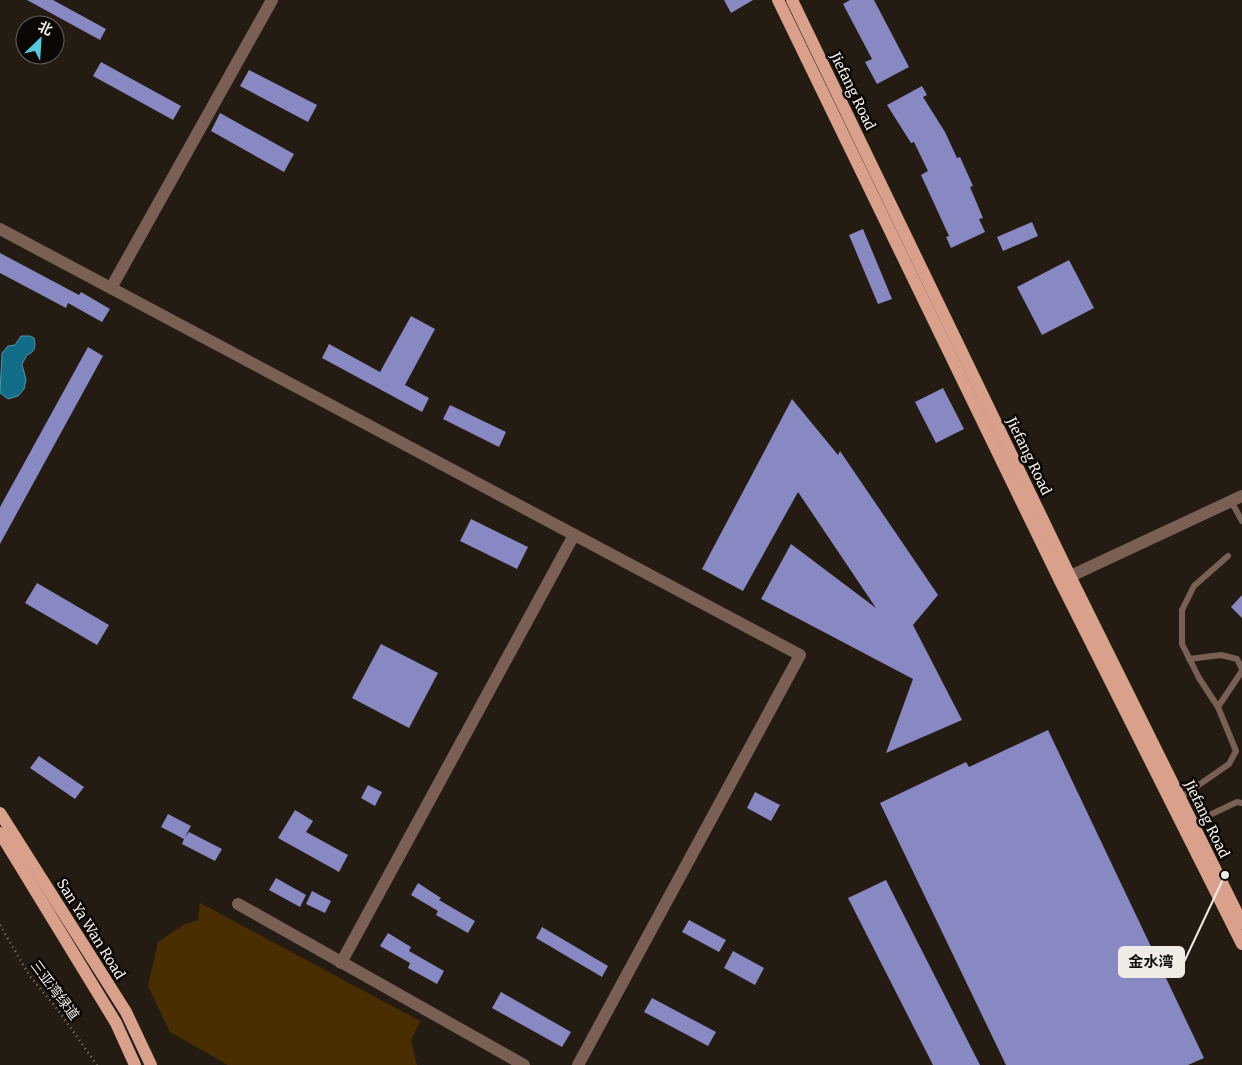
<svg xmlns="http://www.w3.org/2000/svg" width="1242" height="1065" font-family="Merriweather,'Noto Sans SC',serif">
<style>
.green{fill:#492e02}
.water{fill:#126e88;stroke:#5594a4}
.building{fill:#8888c3}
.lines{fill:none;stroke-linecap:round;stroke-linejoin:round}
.path{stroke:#847e76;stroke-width:2.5;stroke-dasharray:1 4;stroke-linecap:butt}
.service{stroke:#7a5f55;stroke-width:6}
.minor{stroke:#7a5f55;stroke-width:12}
.tertiary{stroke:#7a5f55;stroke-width:12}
.primary{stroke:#d9a08b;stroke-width:12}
.labels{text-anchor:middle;stroke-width:5;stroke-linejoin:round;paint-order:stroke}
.street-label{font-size:14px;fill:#f0ebe5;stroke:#0a0705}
.leader{fill:none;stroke:#f0ebe5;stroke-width:2}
.callout-dot{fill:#f0ebe5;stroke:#0a0705;stroke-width:2}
.callout{fill:#f0ebe5;stroke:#f0ebe5;stroke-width:2}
.callout-label{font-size:15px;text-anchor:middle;font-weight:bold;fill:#111}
</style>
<rect width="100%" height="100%" fill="#241c13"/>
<path class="green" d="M200,903L420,1021L411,1040L417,1065H228L170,1032L148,986L158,942L183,925L198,920Z"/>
<path class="water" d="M21,336H30L34,338C36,347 35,352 27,355L22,364L26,380L24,389L18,396L8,399L0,393L2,353L8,346L15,345Z"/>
<g class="building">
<path d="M27,0H53L106,29L100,40Z"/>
<path d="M724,0H753L731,13Z"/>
<path d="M850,0H874L909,67L877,84L865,62L872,59L843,4Z"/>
<path d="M101,62L181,106L173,120L93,76Z"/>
<path d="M249,70L317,105L308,122L240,86Z"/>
<path d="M922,86L927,95L923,97L945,132L957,158L960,157L973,186L970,187L983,218L979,219L985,232L951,248L946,237L949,236L921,175L928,171L914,142L911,143L887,105Z"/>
<path d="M220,113L294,154L284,172L211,131Z"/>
<path d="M1032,222L1038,236L1003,251L997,237Z"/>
<path d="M863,229L892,299L878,304L849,235Z"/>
<path d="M0,253L79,295L81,292L110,309L102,322L68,303L66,308L0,273Z"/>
<path d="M1069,260L1094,308L1042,335L1017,287Z"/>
<path d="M411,316L435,329L405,385L429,398L422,412L322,358L329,344L380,372Z"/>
<path d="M88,347L103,356L0,544V507Z"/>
<path d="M943,388L964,429L936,443L915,402Z"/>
<path d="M792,399L838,455L840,451L938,595L913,625L962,720L886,753L913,679L761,599L791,544L876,608L798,492L743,591L702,569Z"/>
<path d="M450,405L506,432L499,447L443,419Z"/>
<path d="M471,519L528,547L517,569L460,541Z"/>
<path d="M37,583L109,625L97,645L25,603Z"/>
<path d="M1242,595V618L1231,607Z"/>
<path d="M381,644L438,673L409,728L352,698Z"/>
<path d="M1048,730L1204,1058L1188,1065H1006L880,803L966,762L969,767Z"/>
<path d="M39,756L84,787L75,799L30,768Z"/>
<path d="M368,785L382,792L375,806L361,798Z"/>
<path d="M755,792L780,805L771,821L747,808Z"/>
<path d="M295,810L313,821L306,832L348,855L339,872L278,838Z"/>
<path d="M168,814L191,826L185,837L189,832L222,849L215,861L182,844L184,839L161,827Z"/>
<path d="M276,878L306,895L300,907L269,890Z"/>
<path d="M886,880L980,1065H933L848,898Z"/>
<path d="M418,883L441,898L439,900L475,921L468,933L436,915L438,911L411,895Z"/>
<path d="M312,891L331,901L325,913L306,904Z"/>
<path d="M689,920L726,940L719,952L682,932Z"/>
<path d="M542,927L608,966L602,977L536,938Z"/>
<path d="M388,933L411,947L409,951L444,971L437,984L408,968L410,963L380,946Z"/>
<path d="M733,951L764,968L755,985L724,968Z"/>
<path d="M501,992L571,1032L562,1047L492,1008Z"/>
<path d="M652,998L716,1032L708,1046L644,1012Z"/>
</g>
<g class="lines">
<path class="path" d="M0,925L29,975L58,1010L97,1065"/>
<g class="service">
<path d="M1231,501L1242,521"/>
<path d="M1189,659L1221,655L1237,659L1242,669"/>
<path d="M1218,707L1242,671"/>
<path d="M1180,798L1229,764L1236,751L1218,707L1199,678L1182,644V610L1194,586L1228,556"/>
<path d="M1193,823L1237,802L1242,803"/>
</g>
<g class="minor">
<path d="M0,229L800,655L578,1065"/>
<path d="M111,288L272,0"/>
<path d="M238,904L524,1065"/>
<path d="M341,963L574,535"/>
</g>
<path class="tertiary" d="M1060,581L1242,496"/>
<g class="primary">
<path d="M778,0L1060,581L1242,944"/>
<path d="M792,0L1070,576L1242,923"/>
<path d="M0,813L126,1012L151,1065"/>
<path d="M0,833L116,1023L135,1065"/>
</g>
</g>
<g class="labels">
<g class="street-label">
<text transform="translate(853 91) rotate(64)" y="5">Jiefang Road</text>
<text transform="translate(1029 456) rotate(64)" y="5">Jiefang Road</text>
<text transform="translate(1207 819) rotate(64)" y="5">Jiefang Road</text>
<text transform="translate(91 929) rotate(58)" y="5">San Ya Wan Road</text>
<text transform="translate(55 990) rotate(53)" y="5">三亚湾绿道</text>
</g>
</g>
<path class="leader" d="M1225 875L1184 962"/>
<circle class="callout-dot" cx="1225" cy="875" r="5"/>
<rect class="callout" x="1119" y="947" width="65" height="30" rx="5"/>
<g class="callout-label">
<text x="1151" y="967">金水湾</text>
</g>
<g transform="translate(40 40) rotate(25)"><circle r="24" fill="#0a0705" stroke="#66625f"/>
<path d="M0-4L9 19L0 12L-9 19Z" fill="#54cade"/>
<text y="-8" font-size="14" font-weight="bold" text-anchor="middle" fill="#f0ebe5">北</text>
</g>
</svg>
